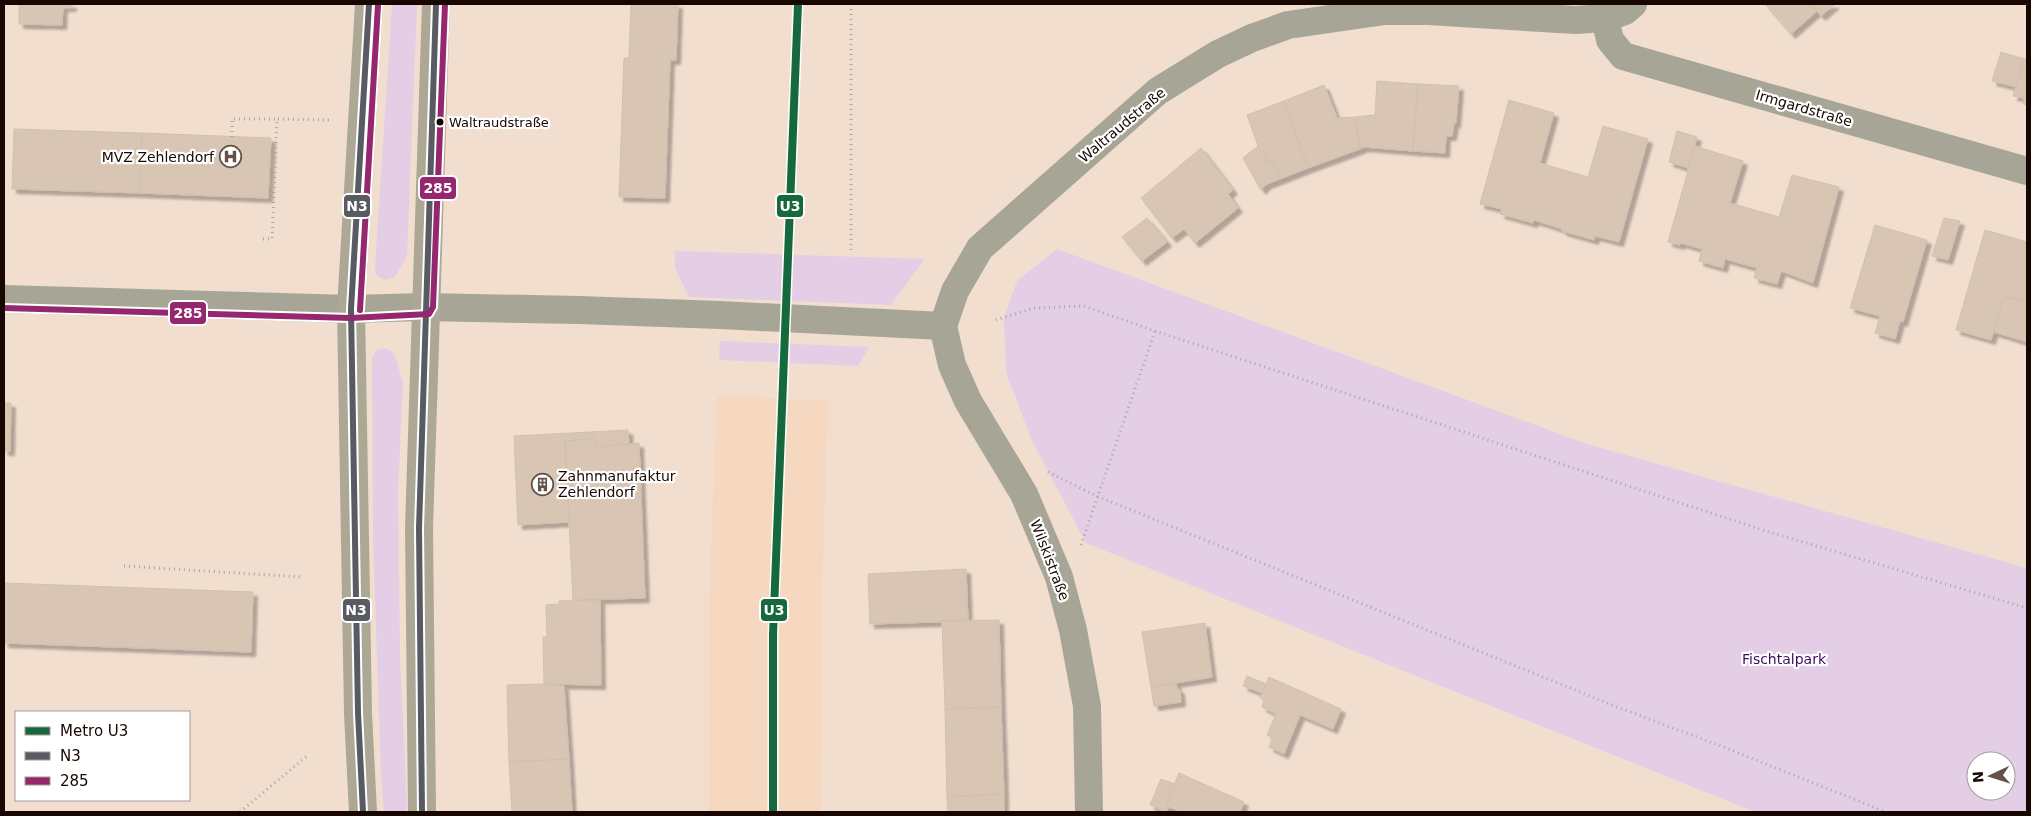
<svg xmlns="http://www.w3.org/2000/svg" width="2031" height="816" font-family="'DejaVu Sans',sans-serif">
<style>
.built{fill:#f5d8bf}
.green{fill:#e3cee6;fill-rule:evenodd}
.building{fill:#d8c5b4;stroke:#d2bfae;filter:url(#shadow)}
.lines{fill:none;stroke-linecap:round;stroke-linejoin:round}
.path{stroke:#aca798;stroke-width:3;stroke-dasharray:1 4;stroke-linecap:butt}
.minor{stroke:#a7a696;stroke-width:28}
.major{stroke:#ada795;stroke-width:28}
.bus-1-casing{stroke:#fff;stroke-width:10}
.bus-2-casing{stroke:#fff;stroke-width:10}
.bus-1{stroke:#595b62;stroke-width:6}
.bus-2{stroke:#95276e;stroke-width:6}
.metro-1-casing{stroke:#fff;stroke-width:11}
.metro-1{stroke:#16683d;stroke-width:8}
.bus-dot{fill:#180600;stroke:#fff;stroke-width:2}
.labels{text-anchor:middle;stroke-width:4.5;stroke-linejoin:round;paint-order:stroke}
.bus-label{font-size:13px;fill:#180600;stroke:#fff;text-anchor:start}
.street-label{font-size:14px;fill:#180600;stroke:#fff}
.poi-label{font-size:14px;fill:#180600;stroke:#fff;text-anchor:end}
.park-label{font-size:14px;fill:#3b0c63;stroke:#fff}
.line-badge{stroke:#fff;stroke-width:2}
.badge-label{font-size:14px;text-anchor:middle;font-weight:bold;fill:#fff}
</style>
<defs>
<filter id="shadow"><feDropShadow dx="4.5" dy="4.5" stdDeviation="1" flood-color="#0004"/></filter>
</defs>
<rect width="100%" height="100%" fill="#f1dece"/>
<path class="built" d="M717,395L828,401L822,589L821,812H709V602Z"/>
<g class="green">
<path d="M392,4H417L407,256L394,278L384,280L375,274V267Z"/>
<path d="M1057,249L1587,444L2027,568V812H1755L1086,543L1032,441L1006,372L1004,318L1017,281ZM1976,761H2006V791H1976Z"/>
<path d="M675,251L925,259L891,305L689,297L675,268Z"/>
<path d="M720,341L869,347L858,366L719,360Z"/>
<path d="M385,348L394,353L403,383L398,491L400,656L407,812H384L381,774L373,539L372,357L377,350Z"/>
</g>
<g class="building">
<path d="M19,4H72V7H63L62,25L19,24Z"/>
<path d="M631,4H678L676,60H670L665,198L619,197L624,58H629Z"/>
<path d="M1765,4H1810L1817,11L1791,34Z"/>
<path d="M1810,4H1835L1821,16Z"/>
<path d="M2001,52L2024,59L2016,87L1992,81Z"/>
<path d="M2024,59L2027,60V105L2023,104L2024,98L2013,96Z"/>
<path d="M1377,81L1418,84L1413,151L1364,147L1360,149L1355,117L1375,115Z"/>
<path d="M1418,84L1459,86L1456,123H1454L1452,136H1446L1445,153L1413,151Z"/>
<path d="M1324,85L1337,118L1355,117L1360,149L1308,168L1284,101Z"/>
<path d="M1509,100L1554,113L1540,163L1588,177L1603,126L1648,139L1619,242L1595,236L1594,240L1562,231V229L1534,220L1533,223L1500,214L1502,209L1480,204Z"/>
<path d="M1284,101L1308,168L1280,179L1273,161L1268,163L1263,150L1260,151L1247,115Z"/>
<path d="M14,129L142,133L140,193L12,189Z"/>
<path d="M1677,131L1697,137L1688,168L1669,162Z"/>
<path d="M142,133L271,138L268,198L140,193Z"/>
<path d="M1258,146L1260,151L1263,150L1268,163L1273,161L1280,179L1267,184L1261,190L1243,158Z"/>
<path d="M1695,146L1743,161L1730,203L1779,217L1792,175L1839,187L1813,283L1781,271L1777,284L1754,278L1757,268L1725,259L1723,268L1699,261L1702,249L1681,243L1680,245L1668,242Z"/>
<path d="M1201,148L1233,190L1228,194L1238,208L1195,243L1184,229L1172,238L1141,198Z"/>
<path d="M1147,218L1167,242L1142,261L1122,237Z"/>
<path d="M1944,218L1960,221L1948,260L1932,256Z"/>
<path d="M1875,225L1927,240L1903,322L1900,321L1895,339L1875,333L1880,316L1850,308Z"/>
<path d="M1985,230L2027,242V303L2004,296L1991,340L1956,330Z"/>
<path d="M2004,296L2027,303V342L1994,332Z"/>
<path d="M4,403H11L10,451H4Z"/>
<path d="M628,430L629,445L595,447V439L565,441L569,522L518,525L514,436Z"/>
<path d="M595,439V447L639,443L645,598L573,600L565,441Z"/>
<path d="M966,569L968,621L870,624L868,574Z"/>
<path d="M4,583L253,592L251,652L4,643Z"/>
<path d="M600,600L601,685L544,684L543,637H547L546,605L559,604V601Z"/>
<path d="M999,620L1001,707L945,709L942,621Z"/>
<path d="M1205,623L1212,677L1151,687L1142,632Z"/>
<path d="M1247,676L1266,684L1262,693L1243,686Z"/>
<path d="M1269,677L1341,709L1333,729L1300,715L1284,754L1269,747L1273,738L1267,735L1276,714L1262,707L1264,700L1260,698Z"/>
<path d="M1176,683L1177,688L1180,690L1181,702L1154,706L1151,687Z"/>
<path d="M544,684L564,686L569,759L509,762L507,685Z"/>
<path d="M1001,707L1004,794L947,797L945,709Z"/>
<path d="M569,759L572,812H512L509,762Z"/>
<path d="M1179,773L1244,802L1240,812H1182L1166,806Z"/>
<path d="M1161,779L1175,784L1166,806L1169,807L1166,812L1150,805Z"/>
<path d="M1004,794V812H948L947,797Z"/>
</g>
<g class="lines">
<g class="path">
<path d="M851,4V253"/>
<path d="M232,137V119H277"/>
<path d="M263,239H272L277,119L329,120"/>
<path d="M996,320L1034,308L1084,306L1155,331L1769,532L2027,608"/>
<path d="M1048,472L1099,497L1617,707L1721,746L1886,812"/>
<path d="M1081,545L1155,331"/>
<path d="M124,566L302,577"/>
<path d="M240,812L307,756"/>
</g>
<g class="minor">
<path d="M1605,18L1610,40L1623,56L2027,171"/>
<path d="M4,299L351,309L424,307L579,310L720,315L943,326"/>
<path d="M943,326L955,291L980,248L1158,91L1218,54L1252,38L1288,25L1385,11H1428L1575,20L1605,18L1625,11L1633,4"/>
<path d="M943,326L952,365L968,401L1024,494L1059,577L1073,630L1087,706L1089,812"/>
</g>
<g class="major">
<path d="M363,812L358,713L351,309L369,4"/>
<path d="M422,812L419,528L436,4"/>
</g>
<defs>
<g id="bus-1">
<path d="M363,812L358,713L351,309L369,4"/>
<path d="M422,812L419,528L436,4"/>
</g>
<g id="bus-2">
<path d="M4,308L351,318L429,314L433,307L445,4"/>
<path d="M360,310L378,5"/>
</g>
</defs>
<use href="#bus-1" class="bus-1-casing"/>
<use href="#bus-2" class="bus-2-casing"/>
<use href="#bus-1" class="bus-1"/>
<use href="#bus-2" class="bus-2"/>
<defs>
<path id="metro-1" d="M773,812V635L798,4"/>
</defs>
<use href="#metro-1" class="metro-1-casing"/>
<use href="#metro-1" class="metro-1"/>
</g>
<defs>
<symbol id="hospital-ring" viewBox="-11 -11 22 22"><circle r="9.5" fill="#fff" stroke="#645248" stroke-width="1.5"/><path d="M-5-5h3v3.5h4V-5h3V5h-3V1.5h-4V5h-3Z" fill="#645248"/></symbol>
<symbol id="building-ring" viewBox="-11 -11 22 22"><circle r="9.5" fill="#fff" stroke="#645248" stroke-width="1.5"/><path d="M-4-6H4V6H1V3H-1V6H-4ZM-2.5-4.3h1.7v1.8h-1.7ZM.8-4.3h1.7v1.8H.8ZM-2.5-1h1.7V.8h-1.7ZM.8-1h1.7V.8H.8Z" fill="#645248"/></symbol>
</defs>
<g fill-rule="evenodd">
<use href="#hospital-ring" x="218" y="144" width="25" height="25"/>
<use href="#building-ring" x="530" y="472" width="25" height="25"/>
</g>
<circle class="bus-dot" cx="440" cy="122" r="4.5"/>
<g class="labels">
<g class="bus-label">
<text x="449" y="127">Waltraudstraße</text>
</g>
<g class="street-label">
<text transform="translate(1804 108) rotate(16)" y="5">Irmgardstraße</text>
<text transform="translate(1122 125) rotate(-40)" y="5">Waltraudstraße</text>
<text transform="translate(1050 560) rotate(69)" y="5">Wilskistraße</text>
</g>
<g class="poi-label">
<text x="214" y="162">MVZ Zehlendorf</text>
<text x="558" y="481" text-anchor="start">Zahnmanufaktur<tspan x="558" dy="16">Zehlendorf</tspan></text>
</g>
<g class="park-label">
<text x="1784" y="664">Fischtalpark</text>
</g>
</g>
<g class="line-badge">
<rect x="419" y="176" width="38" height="24" rx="5" fill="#95276e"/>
<rect x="343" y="194" width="28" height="24" rx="5" fill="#595b62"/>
<rect x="776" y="194" width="28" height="24" rx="5" fill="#16683d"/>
<rect x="169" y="301" width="38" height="24" rx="5" fill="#95276e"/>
<rect x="760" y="598" width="28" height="24" rx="5" fill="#16683d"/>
<rect x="342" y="598" width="29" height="24" rx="5" fill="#595b62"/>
</g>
<g class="badge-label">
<text x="438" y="193">285</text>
<text x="357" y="211">N3</text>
<text x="790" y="211">U3</text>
<text x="188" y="318">285</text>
<text x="774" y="615">U3</text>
<text x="356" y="615">N3</text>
</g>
<rect width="2031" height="816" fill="none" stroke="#180600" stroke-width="10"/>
<rect x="15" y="711" width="175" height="90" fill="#ffffff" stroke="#a39b99"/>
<rect x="25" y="727" width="25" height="8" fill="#16683d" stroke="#a39b99"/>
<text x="60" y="736" font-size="15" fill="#180600">Metro U3</text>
<rect x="25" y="752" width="25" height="8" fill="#595b62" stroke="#a39b99"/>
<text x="60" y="761" font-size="15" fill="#180600">N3</text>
<rect x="25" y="777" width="25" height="8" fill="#95276e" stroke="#a39b99"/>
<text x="60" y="786" font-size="15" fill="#180600">285</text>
<g transform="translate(1991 776) rotate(266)"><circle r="24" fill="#ffffff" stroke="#a39b99"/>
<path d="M0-4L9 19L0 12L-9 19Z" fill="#645248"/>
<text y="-8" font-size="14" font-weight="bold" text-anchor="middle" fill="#180600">N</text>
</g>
</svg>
